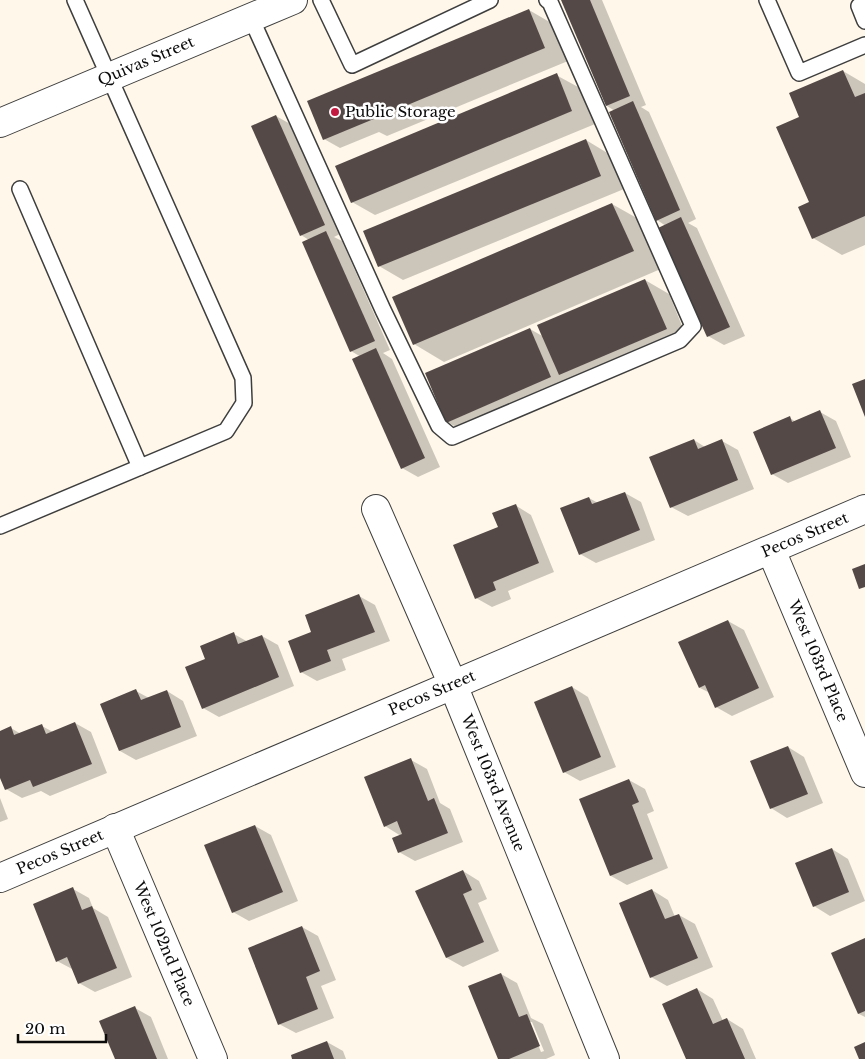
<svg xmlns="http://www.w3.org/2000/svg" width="865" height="1059" font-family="'Libre Baskerville',serif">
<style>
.shadow{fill:#0003;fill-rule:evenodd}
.building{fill:#544947}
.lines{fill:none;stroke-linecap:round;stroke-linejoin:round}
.service-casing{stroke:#3e3e3e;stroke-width:18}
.minor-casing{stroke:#3e3e3e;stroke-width:30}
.tertiary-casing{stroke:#3e3e3e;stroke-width:30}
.service{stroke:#fff;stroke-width:15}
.minor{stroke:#fff;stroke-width:28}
.tertiary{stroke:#fff;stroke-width:28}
.poi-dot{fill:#c31a42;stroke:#fff;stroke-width:2}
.labels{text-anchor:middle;stroke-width:5;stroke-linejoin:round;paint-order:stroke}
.street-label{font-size:15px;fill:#0b0b0b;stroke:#fff}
.poi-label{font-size:15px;fill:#0b0b0b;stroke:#fff;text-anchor:start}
</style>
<rect width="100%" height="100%" fill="#fff7e9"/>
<g class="shadow">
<path d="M563,0H602L646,105L641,107L649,112L696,219L688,223L697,228L745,336L724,345L708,336L666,226L657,220L615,111L607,106Z"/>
<path d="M529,10L553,24L568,61L387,136L379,132L340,148L324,139Z"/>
<path d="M843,71L865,84V245L842,255L813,238L801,118Z"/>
<path d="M556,75L580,88L595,124L375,215L352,202Z"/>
<path d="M276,116L292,125L340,234L334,237L342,241L390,350L383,353L392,359L440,467L418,477L402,468L361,357L351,351L309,240L301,235Z"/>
<path d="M586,140L609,154L624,189L403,280L379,266Z"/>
<path d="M612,204L642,221L663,268L444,362L414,344Z"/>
<path d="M645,280L669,294L689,343L471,435L447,422L530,329L544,337Z"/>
<path d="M820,412L836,421L851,457L788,483L772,474L790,418L796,422Z"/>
<path d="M694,440L705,447L722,441L738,450L754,489L688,516L671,507Z"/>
<path d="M625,493L641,502L655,540L596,563L580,554L589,498L598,503Z"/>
<path d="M515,505L531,515L554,572L508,591L511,599L492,607L476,598L500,528Z"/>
<path d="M359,596L375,605L390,641L342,659L346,670L317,681L301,672L313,633Z"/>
<path d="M728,621L744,630L774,697L732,716L716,707L710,693L700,688Z"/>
<path d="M234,634L248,642L262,636L278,645L294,686L219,717L203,708Z"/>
<path d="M572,687L588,697L616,767L580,781L564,772Z"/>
<path d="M136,691L149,698L167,691L183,701L197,736L136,760L120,751L102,704Z"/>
<path d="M75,723L91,732L107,773L50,796L41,791L22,798L6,789L0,774V732L11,728L21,734L42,726L53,732Z"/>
<path d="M788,747L804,757L823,803L787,818L771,808Z"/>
<path d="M411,760L427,769L440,803L450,809L463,842L415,861L399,852L401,836L385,826Z"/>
<path d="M629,780L645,789L654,811L647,814L668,868L627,885L611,876Z"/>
<path d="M0,798L8,819L0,822Z"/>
<path d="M255,826L271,835L298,901L249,921L233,912Z"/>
<path d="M832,849L848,859L865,901L830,916L814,906Z"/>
<path d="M463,871L479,881L487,899L478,903L499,951L463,967L447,958Z"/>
<path d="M73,889L89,898L93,908L108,917L132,977L95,992L79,983L74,970L57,961Z"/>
<path d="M652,890L668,900L675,917L679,915L695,924L713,967L667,986L651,977Z"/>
<path d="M302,927L318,936L336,980L321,986L334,1018L296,1033L279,1024Z"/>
<path d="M865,939V1017L859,1014L833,954Z"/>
<path d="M501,974L517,983L531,1018L543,1024L555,1055L546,1059H500ZM529,1022H532L544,1051L541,1052Z"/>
<path d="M697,989L713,999L723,1021L727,1019L743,1029L756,1059H688Z"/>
<path d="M135,1008L151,1017L168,1059H117Z"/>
<path d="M327,1042L343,1051L346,1059H294Z"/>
</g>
<g class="building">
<path d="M561,0H590L630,96L606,106Z"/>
<path d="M529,9L545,48L323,140L307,101Z"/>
<path d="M843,70L855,97L865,93V216L812,239L798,207L809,202L776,127L799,117L789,93Z"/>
<path d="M557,73L572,111L351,203L335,166Z"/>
<path d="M633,101L680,210L656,221L609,112Z"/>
<path d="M276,115L325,225L300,236L251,126Z"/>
<path d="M586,139L601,176L378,267L363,231Z"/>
<path d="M612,203L634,251L413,345L392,297Z"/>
<path d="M681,217L730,327L707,337L658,228Z"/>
<path d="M326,231L375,341L350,352L302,242Z"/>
<path d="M645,279L667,329L559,375L537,325Z"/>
<path d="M530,328L551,377L446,423L425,373Z"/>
<path d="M376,348L425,458L401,469L352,359Z"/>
<path d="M865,379V417L852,384Z"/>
<path d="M820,410L836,448L771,475L753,432L790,416L792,422Z"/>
<path d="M694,439L698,449L722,439L738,480L670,508L649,457Z"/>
<path d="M625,492L640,530L579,555L560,508L589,497L592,504Z"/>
<path d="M516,504L539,563L493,582L496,590L475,599L453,545L498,527L492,513Z"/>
<path d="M865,564V587L859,589L852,569Z"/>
<path d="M359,594L375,632L327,650L331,661L300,673L288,641L311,632L305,615Z"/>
<path d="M728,620L759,688L715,708L705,685L699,688L678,642Z"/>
<path d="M234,632L238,644L262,635L279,677L202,709L185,667L205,659L200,646Z"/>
<path d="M572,686L601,757L563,773L534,702Z"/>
<path d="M136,689L141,700L167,690L181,727L119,751L100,704Z"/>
<path d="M75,722L92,764L33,787L30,780L5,790L0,778V731L11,726L14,735L42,724L46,734Z"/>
<path d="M788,746L808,794L770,809L750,761Z"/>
<path d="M411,758L428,801L434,798L448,833L398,853L392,838L402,834L397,821L384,827L364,777Z"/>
<path d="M629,779L639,802L632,805L653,859L610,876L579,799Z"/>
<path d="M255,825L283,892L232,913L204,845Z"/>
<path d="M832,848L849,892L813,907L795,863Z"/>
<path d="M463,870L472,890L463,894L484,942L446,958L415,891Z"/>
<path d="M73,887L82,910L92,906L117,968L78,984L67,957L56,962L33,904Z"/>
<path d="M652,889L665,919L679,914L698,958L650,978L619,903Z"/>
<path d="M302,926L320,971L306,977L318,1009L278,1025L248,948Z"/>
<path d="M865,938V1011L858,1014L831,953Z"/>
<path d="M501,973L519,1017L527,1014L540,1046L509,1059H498L468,986Z"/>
<path d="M697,988L713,1024L727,1018L745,1059H686L662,1004Z"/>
<path d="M135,1006L157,1059H115L99,1021Z"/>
<path d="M327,1041L334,1059H292L291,1055Z"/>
<path d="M865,1042V1059H859L854,1047Z"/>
</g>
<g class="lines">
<defs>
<g id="service">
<path d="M321,0L352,65L490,0"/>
<path d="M767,0L799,73L865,45"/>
<path d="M865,3L859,6L865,21"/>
<path d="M251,18L383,310L439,426L452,437L680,340L693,326L550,2L547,0"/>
<path d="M20,189L140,467"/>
<path d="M0,526L226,431L244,403L243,378L75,0"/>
</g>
<g id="minor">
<path d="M0,123L293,0"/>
<path d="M376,509L453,685L605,1059"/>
<path d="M771,550L865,773"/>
<path d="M115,828L213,1059"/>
</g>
<path id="tertiary" d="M0,878L865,509"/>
</defs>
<use href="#service" class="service-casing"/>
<use href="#minor" class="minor-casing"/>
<use href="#tertiary" class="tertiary-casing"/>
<use href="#service" class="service"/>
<use href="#minor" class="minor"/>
<use href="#tertiary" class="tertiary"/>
</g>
<circle class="poi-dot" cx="335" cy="112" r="5"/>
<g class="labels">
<g class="street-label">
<text transform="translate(146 61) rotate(-23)" y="5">Quivas Street</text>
<text transform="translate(805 535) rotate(-23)" y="5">Pecos Street</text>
<text transform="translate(818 661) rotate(67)" y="5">West 103rd Place</text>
<text transform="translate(432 693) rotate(-23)" y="5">Pecos Street</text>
<text transform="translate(493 783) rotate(68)" y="5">West 103rd Avenue</text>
<text transform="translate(60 852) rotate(-23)" y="5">Pecos Street</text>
<text transform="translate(164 944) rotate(67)" y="5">West 102nd Place</text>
</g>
<g class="poi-label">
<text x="345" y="117">Public Storage</text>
</g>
</g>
<path d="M18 1034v8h88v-8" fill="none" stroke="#0b0b0b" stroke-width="2.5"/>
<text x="25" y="1034" font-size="15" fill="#0b0b0b" stroke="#ffffff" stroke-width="4" paint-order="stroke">20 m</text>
</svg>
